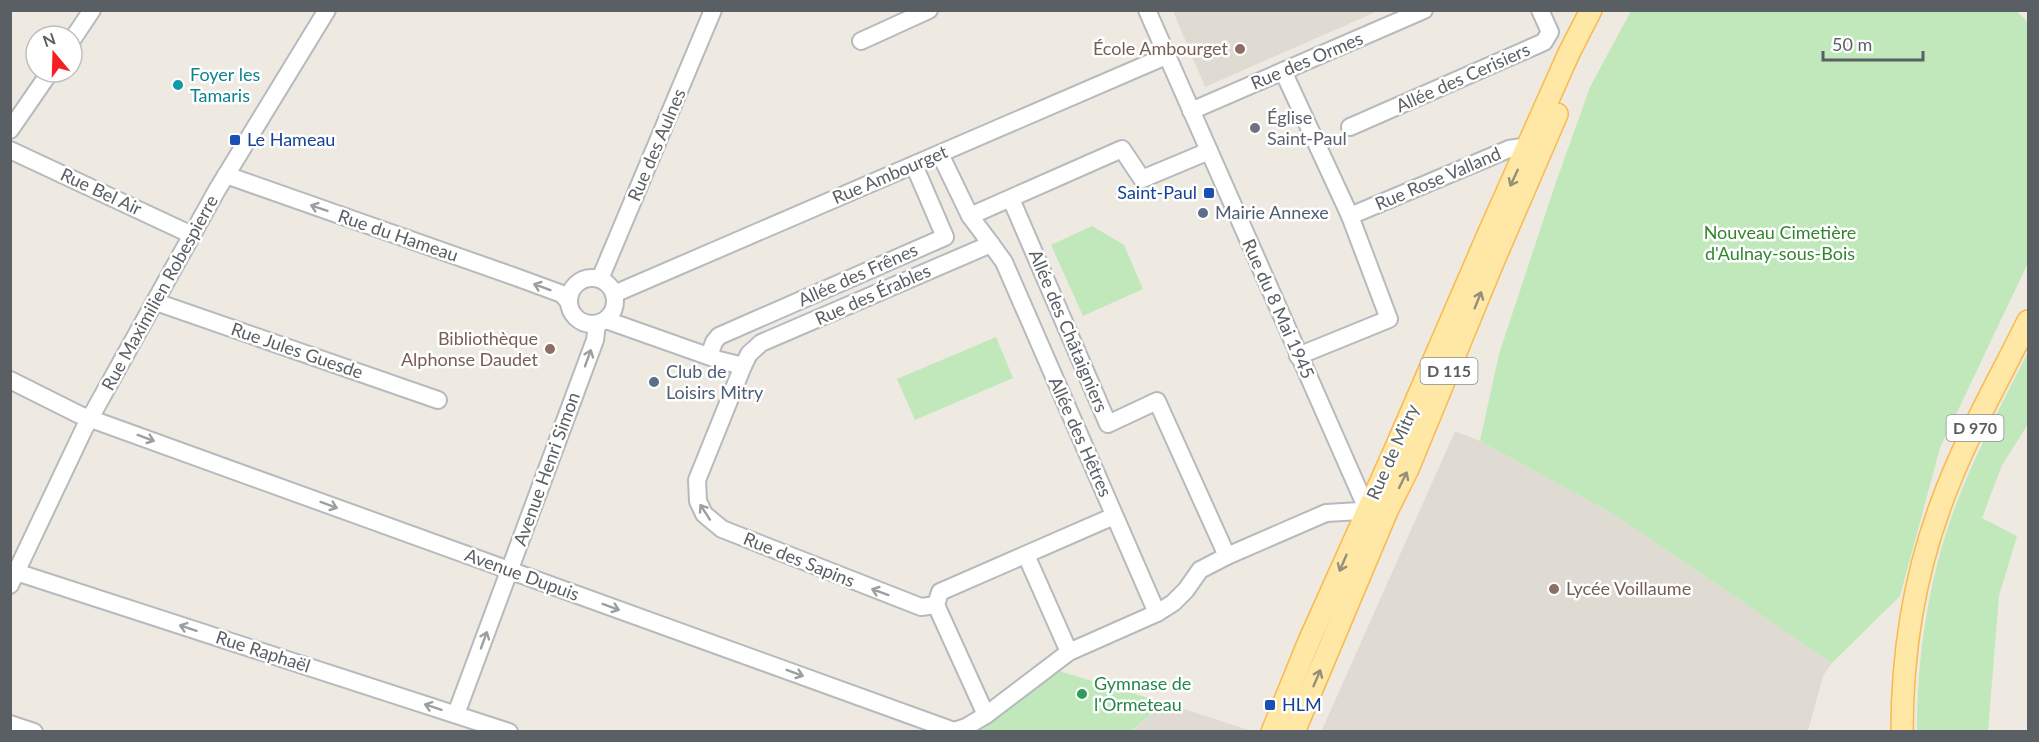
<svg xmlns="http://www.w3.org/2000/svg" width="2039" height="742" font-family="Lato,sans-serif">
<style>
.education{fill:#e0dbd2}
.green{fill:#c0e8bb}
.lines{fill:none;stroke-linecap:round;stroke-linejoin:round}
.minor-casing{stroke:#b6babf;stroke-width:20}
.major-casing{stroke:#fbb84c;stroke-width:24}
.minor{stroke:#fff;stroke-width:16}
.major{stroke:#ffe7a5;stroke-width:21}
.oneway{stroke:#938f7a}
.oneway2{stroke:#9b9fa1}
.education-dot{fill:#8d6e63;stroke:#fff;stroke-width:2}
.culture-dot{fill:#0f9aa8;stroke:#fff;stroke-width:2}
.worship-dot{fill:#6b7280;stroke:#fff;stroke-width:2}
.transit-dot{fill:#1a4fb4;stroke:#fff;stroke-width:2}
.service-dot{fill:#5c6f8a;stroke:#fff;stroke-width:2}
.leisure-dot{fill:#2e9e5b;stroke:#fff;stroke-width:2}
.labels{text-anchor:middle;stroke-width:5;stroke-linejoin:round;paint-order:stroke}
.shield{fill:#fff;stroke:#8b8f92;stroke-width:1.5}
.shield-label{font-size:16px;font-weight:bold;fill:#595f63}
.education-label{font-size:18px;fill:#785e54;stroke:#fff;text-anchor:end}
.street-label{font-size:18px;fill:#595f63;stroke:#fff}
.culture-label{font-size:18px;fill:#0d838f;stroke:#fff;text-anchor:start}
.worship-label{font-size:18px;fill:#5b616d;stroke:#fff;text-anchor:start}
.transit-label{font-size:18px;fill:#164399;stroke:#fff;text-anchor:start}
.service-label{font-size:18px;fill:#4e5e75;stroke:#fff;text-anchor:start}
.park-label{font-size:18px;fill:#33862e;stroke:#fff}
.leisure-label{font-size:18px;fill:#27864d;stroke:#fff;text-anchor:start}
</style>
<rect width="100%" height="100%" fill="#eeeae1"/>
<g class="education">
<path d="M1173,11H1378L1205,87Z"/>
<path d="M1455,431L1480,441L1615,515L1832,663L1823,676L1808,731L1321,732Z"/>
<path d="M1165,703L1252,731L1131,732Z"/>
</g>
<g class="green">
<path d="M2015,10L2028,22V263L1940,448L1900,596L1832,663L1615,515L1480,441L1499,354L1555,185L1590,87L1631,11Z"/>
<path d="M1092,226L1124,245L1143,289L1083,316L1051,245Z"/>
<path d="M996,337L1013,378L915,420L897,379Z"/>
<path d="M2028,352V424L2002,465L1982,518L2017,536L1999,596L1988,731H1917C1917,657 1928,581 1954,510C1974,456 2002,404 2028,352Z"/>
<path d="M1059,671L1165,703L1131,731H979Z"/>
</g>
<g class="lines">
<defs>
<g id="minor">
<path d="M1147,10L1367,509"/>
<path d="M72,40L92,10"/>
<path d="M861,41L929,10"/>
<path d="M1283,71L1350,216L1389,319L1298,356"/>
<path d="M1191,111L1424,10"/>
<path d="M1350,127L1544,42L1550,32L1540,10"/>
<path d="M10,130L50,72"/>
<path d="M10,150L192,235"/>
<path d="M940,154L970,216L991,244"/>
<path d="M226,175L513,276L562,294L568,301"/>
<path d="M1011,199L1108,424L1157,401L1227,556"/>
<path d="M970,216L1122,149L1142,179L1209,151"/>
<path d="M1350,216L1509,149L1528,146"/>
<circle cx="592" cy="301" r="23"/>
<path d="M600,279L713,10"/>
<path d="M614,294L1166,56"/>
<path d="M156,302L438,400"/>
<path d="M606,320L719,360L743,366"/>
<path d="M709,356L714,342L719,336L945,237L914,165"/>
<path d="M10,380L80,415L954,731"/>
<path d="M1026,555L1069,652"/>
<path d="M16,572L509,732"/>
<path d="M10,585L84,429L217,190L327,10"/>
<path d="M936,605L921,607L722,529L704,514L698,501L697,480L743,366L749,354L761,343L991,244L1004,262L1157,613"/>
<path d="M936,605L940,592L1114,516"/>
<path d="M936,605L986,715"/>
<path d="M456,714L595,340L597,324"/>
<path d="M10,724L34,732"/>
<path d="M954,731L966,727L986,715L1069,652L1157,613L1173,603L1186,590L1200,570L1227,556L1326,513L1377,510"/>
</g>
<g id="major">
<path d="M1272,732L1309,641L1393,454L1490,230L1569,53L1591,10"/>
<path d="M1294,732L1387,511L1408,469L1492,265L1557,114"/>
<path d="M1902,732C1902,656 1914,578 1940,507C1963,442 1998,382 2028,321"/>
</g>
</defs>
<use href="#minor" class="minor-casing"/>
<use href="#major" class="major-casing"/>
<use href="#minor" class="minor"/>
<use href="#major" class="major"/>
</g>
<defs><path id="oneway-shaft" d="M-6 0H5M1.5-3L5.5 0L1.5 3" fill="none" stroke-width="1.6" stroke-linecap="round" stroke-linejoin="round" transform="scale(1.5)"/></defs>
<g class="oneway">
<use href="#oneway-shaft" transform="translate(1514 178) rotate(115)"/>
<use href="#oneway-shaft" transform="translate(1478 300) rotate(-68)"/>
<use href="#oneway-shaft" transform="translate(1403 480) rotate(-64)"/>
<use href="#oneway-shaft" transform="translate(1343 563) rotate(113)"/>
<use href="#oneway-shaft" transform="translate(1317 678) rotate(-67)"/>
</g>
<g class="oneway2">
<use href="#oneway-shaft" transform="translate(319 208) rotate(-161)"/>
<use href="#oneway-shaft" transform="translate(542 287) rotate(-160)"/>
<use href="#oneway-shaft" transform="translate(588 358) rotate(-70)"/>
<use href="#oneway-shaft" transform="translate(146 438) rotate(20)"/>
<use href="#oneway-shaft" transform="translate(329 505) rotate(20)"/>
<use href="#oneway-shaft" transform="translate(705 512) rotate(-123)"/>
<use href="#oneway-shaft" transform="translate(880 592) rotate(-160)"/>
<use href="#oneway-shaft" transform="translate(611 607) rotate(20)"/>
<use href="#oneway-shaft" transform="translate(188 628) rotate(-162)"/>
<use href="#oneway-shaft" transform="translate(484 640) rotate(-70)"/>
<use href="#oneway-shaft" transform="translate(795 673) rotate(20)"/>
<use href="#oneway-shaft" transform="translate(433 707) rotate(-162)"/>
</g>
<g class="education-dot">
<circle cx="1240" cy="49" r="6"/>
<circle cx="550" cy="349" r="6"/>
<circle cx="1554" cy="589" r="6"/>
</g>
<circle class="culture-dot" cx="178" cy="85" r="6"/>
<circle class="worship-dot" cx="1255" cy="128" r="6"/>
<g class="transit-dot">
<rect x="229" y="134" width="12" height="12" rx="3"/>
<rect x="1203" y="187" width="12" height="12" rx="3"/>
<rect x="1264" y="699" width="12" height="12" rx="3"/>
</g>
<g class="service-dot">
<circle cx="1203" cy="213" r="6"/>
<circle cx="654" cy="382" r="6"/>
</g>
<circle class="leisure-dot" cx="1082" cy="694" r="6"/>
<g class="labels">
<g class="shield">
<rect x="1420.5" y="358" width="57" height="26" rx="4.5"/>
<rect x="1946.5" y="415" width="57" height="26" rx="4.5"/>
</g>
<g class="shield-label">
<text x="1449" y="377">D 115</text>
<text x="1975" y="434">D 970</text>
</g>
<g class="education-label">
<text x="1228" y="55">École Ambourget</text>
<text x="538" y="345">Bibliothèque<tspan x="538" dy="21">Alphonse Daudet</tspan></text>
<text x="1566" y="595" text-anchor="start">Lycée Voillaume</text>
</g>
<g class="street-label">
<text transform="translate(1307 61) rotate(-23)" y="6">Rue des Ormes</text>
<text transform="translate(1463 78) rotate(-24)" y="6">Allée des Cerisiers</text>
<text transform="translate(657 145) rotate(-67)" y="6">Rue des Aulnes</text>
<text transform="translate(890 175) rotate(-23)" y="6">Rue Ambourget</text>
<text transform="translate(1438 179) rotate(-23)" y="6">Rue Rose Valland</text>
<text transform="translate(101 192) rotate(25)" y="6">Rue Bel Air</text>
<text transform="translate(398 236) rotate(19)" y="6">Rue du Hameau</text>
<text transform="translate(858 275) rotate(-24)" y="6">Allée des Frênes</text>
<text transform="translate(160 293) rotate(-61)" y="6">Rue Maximilien Robespierre</text>
<text transform="translate(873 295) rotate(-24)" y="6">Rue des Érables</text>
<text transform="translate(1278 309) rotate(66)" y="6">Rue du 8 Mai 1945</text>
<text transform="translate(1068 331) rotate(67)" y="6">Allée des Châtaigniers</text>
<text transform="translate(297 351) rotate(19)" y="6">Rue Jules Guesde</text>
<text transform="translate(1080 437) rotate(66)" y="6">Allée des Hêtres</text>
<text transform="translate(1393 452) rotate(-66)" y="6">Rue de Mitry</text>
<text transform="translate(547 469) rotate(-70)" y="6">Avenue Henri Simon</text>
<text transform="translate(799 560) rotate(22)" y="6">Rue des Sapins</text>
<text transform="translate(522 575) rotate(20)" y="6">Avenue Dupuis</text>
<text transform="translate(263 652) rotate(18)" y="6">Rue Raphaël</text>
</g>
<g class="culture-label">
<text x="190" y="81">Foyer les<tspan x="190" dy="21">Tamaris</tspan></text>
</g>
<g class="worship-label">
<text x="1267" y="124">Église<tspan x="1267" dy="21">Saint-Paul</tspan></text>
</g>
<g class="transit-label">
<text x="247" y="146">Le Hameau</text>
<text x="1197" y="199" text-anchor="end">Saint-Paul</text>
<text x="1282" y="711">HLM</text>
</g>
<g class="service-label">
<text x="1215" y="219">Mairie Annexe</text>
<text x="666" y="378">Club de<tspan x="666" dy="21">Loisirs Mitry</tspan></text>
</g>
<g class="park-label">
<text x="1780" y="239">Nouveau Cimetière<tspan x="1780" dy="21">d'Aulnay-sous-Bois</tspan></text>
</g>
<g class="leisure-label">
<text x="1094" y="690">Gymnase de<tspan x="1094" dy="21">l'Ormeteau</tspan></text>
</g>
</g>
<rect width="2039" height="742" fill="none" stroke="#595f63" stroke-width="24"/>
<g transform="translate(54 54) rotate(341)"><circle r="28" fill="#ffffff" stroke="#bdbfc1" stroke-width="1.5"/>
<path d="M0-4.5L10 22L0 15L-10 22Z" fill="#f61f25"/>
<text y="-9" font-size="16" font-weight="bold" text-anchor="middle" fill="#595f63">N</text>
</g>
<path d="M1823 51v9h100v-9" fill="none" stroke="#595f63" stroke-width="3"/>
<text x="1832" y="51" font-size="18" fill="#595f63" stroke="#ffffff" stroke-width="4.5" paint-order="stroke">50 m</text>
</svg>
